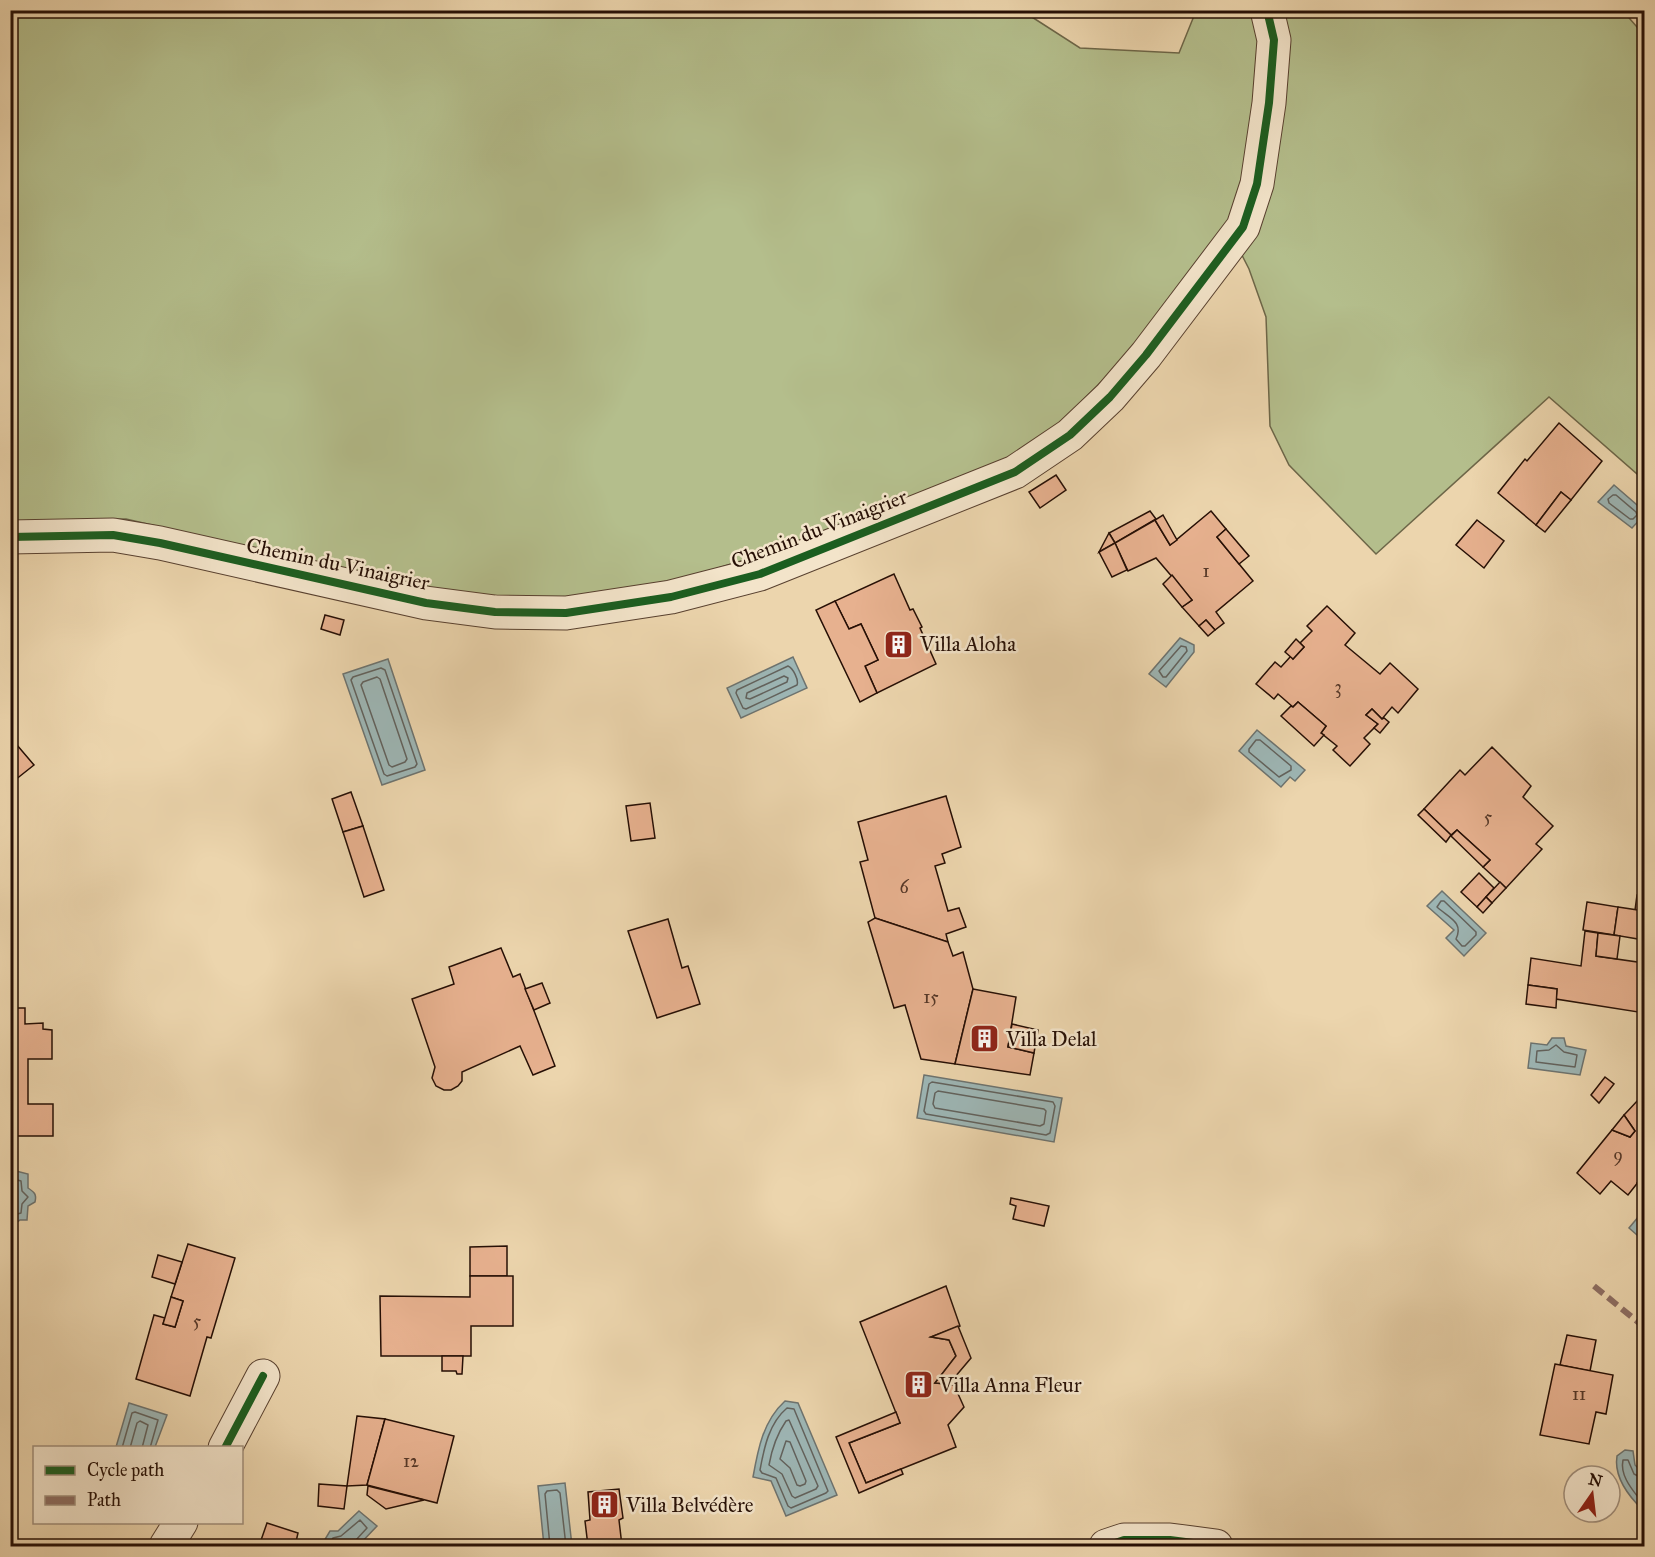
<svg xmlns="http://www.w3.org/2000/svg" width="1655" height="1557" font-family="'IM FELL Great Primer',serif">
<style>
.green{fill:#b4be8c;stroke:#6d6648;stroke-width:1.5}
.water{fill:#9db6b5;stroke:#6d736f;stroke-width:1.5}
.lines{fill:none;stroke-linecap:round;stroke-linejoin:round}
.shore{stroke:#62625d;stroke-width:1.5}
.building{fill:#e7b18f;stroke:#260f05;stroke-width:1.5}
.minor-casing{stroke:#58402f;stroke-width:35}
.minor{stroke:#f3e4ca;stroke-width:33}
.quiet{stroke:#8d6e63;stroke-width:6;stroke-dasharray:12 6;stroke-linecap:butt}
.cycleway-casing{stroke:#f3e4ca;stroke-width:11}
.cycleway{stroke:#1b5e20;stroke-width:8}
.labels{text-anchor:middle;stroke-width:5;stroke-linejoin:round;paint-order:stroke}
.number-label{font-size:18px;fill:#563828}
.street-label{font-size:21px;fill:#260f05;stroke:#f3e4ca}
.poi-label{font-size:21px;fill:#260f05;stroke:#f3e4ca;text-anchor:start}
</style>
<rect width="100%" height="100%" fill="#ecd5ad"/>
<filter id="stains"><feTurbulence type="fractalNoise" baseFrequency=".00333" numOctaves="4"/><feColorMatrix values="0 0 0 0 .2 0 0 0 0 .09 0 0 0 0 .02 0 0 0 .5 -.17"/></filter>
<radialGradient id="worn" r=".72"><stop offset=".6" stop-color="#630" stop-opacity="0"/><stop offset="1" stop-color="#630" stop-opacity=".3"/></radialGradient>
<path class="green" d="M1021,10L1080,48L1179,53L1196,11H1623L1644,35V480L1549,397L1376,554L1289,465L1270,426L1266,317L1249,269L1226,224L1127,356L1040,443L867,522L686,578L553,601L456,595L126,519L11,521L10,11Z"/>
<g class="water">
<path d="M1614,485L1644,511V515L1632,528L1598,502Z"/>
<path d="M1180,638L1194,645V652L1166,687L1149,674Z"/>
<path d="M793,657L807,688L741,718L727,688Z"/>
<path d="M388,659L425,770L382,785L343,674Z"/>
<path d="M1257,730L1305,770L1295,781L1290,777L1281,787L1239,751Z"/>
<path d="M1442,891L1486,933L1464,956L1446,938L1454,930L1427,906Z"/>
<path d="M1552,1038H1564L1566,1046L1586,1050L1580,1075L1528,1068L1531,1043L1547,1045Z"/>
<path d="M924,1075L1062,1098L1054,1142L917,1118Z"/>
<path d="M16,1171L28,1174V1188C34,1192 37,1194 35,1202L28,1206L27,1220H20L16,1223L11,1220L10,1175Z"/>
<path d="M1644,1210V1241L1629,1228Z"/>
<path d="M785,1401L798,1403L837,1495L786,1516L771,1481L753,1477C758,1449 763,1421 785,1401Z"/>
<path d="M129,1403L167,1415L155,1447H116Z"/>
<path d="M1625,1450L1633,1451L1635,1465L1644,1474V1504H1637C1625,1491 1614,1475 1617,1456Z"/>
<path d="M565,1483L572,1546H544L538,1486Z"/>
<path d="M359,1511L377,1526L358,1546H321L330,1531H338Z"/>
</g>
<g class="lines">
<g class="shore">
<path d="M1613,495H1616L1636,512L1637,515L1633,519H1630L1609,503L1608,499Z"/>
<path d="M1181,646L1186,647L1187,651L1166,677H1163L1159,671Z"/>
<path d="M788,666C793,668 799,680 797,685L746,709L743,708L736,693L737,690Z"/>
<path d="M381,668L385,670L417,764L415,767L387,776L384,774L351,680L353,677Z"/>
<path d="M784,676L788,678L787,682L750,699L746,698L747,693Z"/>
<path d="M377,677L380,679L407,759L405,762L392,767L389,765L361,685L363,682Z"/>
<path d="M1256,740H1260L1291,766V770L1279,777L1249,752V749Z"/>
<path d="M1441,901H1444L1476,932V935L1465,946H1462L1456,939C1464,922 1449,918 1437,907Z"/>
<path d="M1556,1045L1564,1052L1577,1055L1575,1067L1536,1062L1537,1051L1549,1050Z"/>
<path d="M932,1082L1053,1102L1055,1106L1050,1133L1046,1135L926,1114L924,1111L929,1084Z"/>
<path d="M938,1091L1044,1109L1046,1111L1044,1124L1040,1126L935,1108L933,1104L935,1093Z"/>
<path d="M10,1178L21,1181L22,1191L28,1197L22,1204L21,1213L10,1216"/>
<path d="M787,1408L794,1409L828,1491L826,1493L791,1508L788,1506L776,1478L762,1473L760,1470C764,1448 769,1423 787,1408Z"/>
<path d="M789,1420L818,1486L816,1489L795,1498L792,1496L782,1474L769,1465C772,1448 777,1434 786,1421Z"/>
<path d="M786,1441L790,1442L806,1481L805,1484L800,1486L797,1485L790,1468L780,1459Z"/>
<path d="M122,1448L132,1413L135,1412L158,1420L150,1448"/>
<path d="M130,1448L137,1423L140,1421L148,1425L142,1448"/>
<path d="M1644,1479L1634,1474L1628,1460H1623C1620,1474 1630,1487 1638,1497L1644,1498"/>
<path d="M328,1546L333,1538L341,1536L360,1520L367,1528L355,1541L354,1546"/>
<path d="M550,1546L545,1494L547,1491L557,1490L560,1493L566,1546"/>
</g>
</g>
<g class="building">
<path d="M1559,423L1602,461L1571,500L1561,492L1536,525L1498,493L1525,459L1527,461Z"/>
<path d="M1056,475L1066,490L1040,508L1029,492Z"/>
<path d="M1561,492L1571,500L1545,532L1536,525Z"/>
<path d="M1150,511L1156,519L1115,543L1109,533Z"/>
<path d="M1211,511L1226,529L1217,537L1253,581L1216,612L1224,623L1215,630L1206,620L1199,626L1182,607L1192,600L1156,558L1128,571L1115,543L1155,520L1170,545Z"/>
<path d="M1163,515L1177,540L1170,545L1155,520Z"/>
<path d="M1477,520L1504,541L1484,568L1456,545Z"/>
<path d="M1226,529L1249,556L1239,564L1217,537Z"/>
<path d="M1109,533L1115,543L1099,552Z"/>
<path d="M1115,543L1127,570L1112,577L1099,552Z"/>
<path d="M894,574L910,610L913,609L922,627L920,628L936,664L877,693L865,666L878,660L861,624L849,629L835,601Z"/>
<path d="M1172,575L1192,600L1182,607L1163,584Z"/>
<path d="M835,601L849,629L861,624L878,660L865,666L877,693L860,702L816,610Z"/>
<path d="M1327,606L1355,633L1345,645L1380,674L1390,663L1418,689L1398,713L1392,707L1382,719L1372,709L1366,715L1378,724L1364,738L1370,744L1350,766L1333,750L1337,746L1321,733L1326,726L1298,702L1293,707L1278,694L1274,699L1256,684L1275,662L1281,667L1291,656L1293,659L1304,647L1300,643L1312,631L1307,626Z"/>
<path d="M325,615L344,620L340,635L321,629Z"/>
<path d="M1206,620L1215,630L1208,636L1199,626Z"/>
<path d="M1296,639L1304,647L1293,659L1285,652Z"/>
<path d="M1298,702L1326,726L1321,733L1324,735L1314,746L1281,716L1291,706L1293,707Z"/>
<path d="M1372,709L1382,719L1384,718L1389,722L1380,733L1374,728L1378,724L1366,715Z"/>
<path d="M11,738L34,765L10,784V739Z"/>
<path d="M1492,747L1531,786L1523,797L1553,826L1536,844L1542,849L1506,888L1483,867L1490,860L1457,830L1451,835L1424,809L1460,770L1465,775Z"/>
<path d="M351,792L363,826L343,832L332,799Z"/>
<path d="M946,796L961,847L942,854L945,863L935,866L948,911L959,908L966,927L946,934L948,942L875,918L860,862L868,860L858,822Z"/>
<path d="M650,803L655,838L631,841L626,806Z"/>
<path d="M1424,809L1451,835L1446,842L1418,815Z"/>
<path d="M363,826L384,890L364,897L343,832Z"/>
<path d="M1457,830L1490,860L1483,867L1451,836Z"/>
<path d="M1479,873L1494,888L1477,907L1461,892Z"/>
<path d="M1500,882L1506,888L1492,903L1486,897Z"/>
<path d="M1637,895L1644,896V911L1635,910Z"/>
<path d="M1486,897L1492,903L1483,913L1477,907Z"/>
<path d="M1587,902L1618,907L1614,935L1583,930Z"/>
<path d="M1618,907L1644,911V940L1614,935Z"/>
<path d="M875,918L948,942L953,956L963,952L973,989L955,1064L921,1059L905,1005L894,1008L868,922Z"/>
<path d="M668,919L682,968L688,966L700,1004L657,1018L628,931Z"/>
<path d="M1585,931L1598,933L1596,956L1644,963V992L1639,991L1638,1012L1556,999L1557,989L1528,985L1531,958L1581,966Z"/>
<path d="M1598,933L1620,936L1617,959L1596,956Z"/>
<path d="M501,948L513,977L520,974L555,1066L533,1075L520,1046L462,1072V1081L458,1086L451,1090H444L436,1086L432,1078L435,1067L412,999L454,984L449,967Z"/>
<path d="M542,983L550,1003L534,1010L525,989Z"/>
<path d="M1528,985L1557,989L1556,1008L1526,1004Z"/>
<path d="M973,989L1016,997L1008,1047L1034,1053L1030,1075L955,1064Z"/>
<path d="M10,1008H25V1024L43,1023V1029L52,1030V1059H28V1104H53V1136H10Z"/>
<path d="M1012,1024L1038,1030L1034,1053L1008,1047Z"/>
<path d="M1605,1077L1614,1084L1599,1103L1591,1095Z"/>
<path d="M1639,1099L1644,1103V1177L1643,1176L1628,1195L1611,1181L1600,1194L1577,1173L1612,1130L1630,1137L1635,1131L1624,1115Z"/>
<path d="M1624,1115L1635,1131L1630,1137L1612,1130Z"/>
<path d="M1643,1176L1644,1177V1190L1637,1183Z"/>
<path d="M1011,1198L1049,1206L1044,1226L1013,1219L1016,1206L1010,1204Z"/>
<path d="M188,1244L235,1258L211,1338L207,1337L190,1396L136,1379L154,1315L165,1318L163,1324L175,1327L183,1301L171,1297Z"/>
<path d="M507,1246V1276H470V1247Z"/>
<path d="M158,1255L182,1262L175,1284L152,1277Z"/>
<path d="M470,1276H513V1326H471V1356H381L380,1296L470,1297Z"/>
<path d="M946,1286L960,1326L931,1337L949,1340L956,1356L935,1383L954,1385L964,1407L948,1425L956,1447L866,1483L849,1443L900,1423L860,1322Z"/>
<path d="M171,1297L183,1301L175,1327L163,1324Z"/>
<path d="M958,1326L971,1358L949,1384L935,1383L956,1356L949,1340L931,1337Z"/>
<path d="M1567,1335L1596,1340L1590,1371L1560,1365Z"/>
<path d="M442,1356H463L462,1374H457L456,1371H442Z"/>
<path d="M1555,1364L1613,1375L1606,1414L1596,1412L1589,1444L1540,1435Z"/>
<path d="M896,1412L900,1423L849,1443L866,1483L901,1469L903,1474L859,1493L836,1437Z"/>
<path d="M357,1416L385,1419L367,1485L347,1486Z"/>
<path d="M385,1419L454,1436L437,1503L367,1485Z"/>
<path d="M319,1484L347,1486L344,1509L318,1506Z"/>
<path d="M368,1486L424,1500L386,1509L367,1495Z"/>
<path d="M619,1489L623,1518L619,1520L622,1546H588L585,1521L590,1520L588,1492Z"/>
<path d="M267,1523L298,1533L295,1546H259Z"/>
</g>
<g class="lines">
<defs>
<g id="minor">
<path d="M10,537L113,535L160,543L426,603L495,612L566,613L671,597L760,574L1015,472L1070,435L1110,397L1146,355L1243,227L1257,184L1269,103L1274,40L1267,10"/>
<path d="M225,1448L263,1376"/>
<path d="M166,1546L181,1522"/>
<path d="M1106,1546L1124,1540H1170L1216,1546"/>
</g>
</defs>
<use href="#minor" class="minor-casing"/>
<use href="#minor" class="minor"/>
<path class="quiet" d="M1594,1286L1644,1327"/>
<defs>
<g id="cycleway">
<path d="M10,537L113,535L160,543L426,603L495,612L566,613L671,597L760,574L1015,472L1070,435L1110,397L1146,355L1243,227L1257,184L1269,103L1274,40L1267,10"/>
<path d="M225,1448L263,1376"/>
<path d="M1106,1546L1124,1540H1170L1216,1546"/>
</g>
</defs>
<use href="#cycleway" class="cycleway-casing"/>
<use href="#cycleway" class="cycleway"/>
</g>
<defs>
<symbol id="building-square" viewBox="-11 -11 22 22"><rect x="-9" y="-9" width="18" height="18" rx="4" fill="#8f2418" stroke="#f3e4ca"/><path d="M-4-6H4V6H1V3H-1V6H-4ZM-2.5-4.3h1.7v1.8h-1.7ZM.8-4.3h1.7v1.8H.8ZM-2.5-1h1.7V.8h-1.7ZM.8-1h1.7V.8H.8Z" fill="#fff"/></symbol>
</defs>
<g fill-rule="evenodd">
<use href="#building-square" x="882" y="628" width="33" height="33"/>
<use href="#building-square" x="968" y="1022" width="33" height="33"/>
<use href="#building-square" x="902" y="1368" width="33" height="33"/>
<use href="#building-square" x="588" y="1488" width="33" height="33"/>
</g>
<g class="labels">
<g class="number-label">
<text x="1206" y="577">1</text>
<text x="1338" y="693">3</text>
<text x="1488" y="823">5</text>
<text x="904" y="893">6</text>
<text x="931" y="1003">15</text>
<text x="1618" y="1161">9</text>
<text x="197" y="1327">5</text>
<text x="1579" y="1400">11</text>
<text x="411" y="1467">12</text>
</g>
<g class="street-label">
<text transform="translate(819 529) rotate(-21)" y="7">Chemin du Vinaigrier</text>
<text transform="translate(338 564) rotate(12)" y="7">Chemin du Vinaigrier</text>
</g>
<g class="poi-label">
<text x="920" y="651">Villa Aloha</text>
<text x="1006" y="1046">Villa Delal</text>
<text x="939" y="1392">Villa Anna Fleur</text>
<text x="626" y="1512">Villa Belvédère</text>
</g>
</g>
<rect width="1655" height="1557" fill="none" stroke="#ecd5ad" stroke-width="36"/>
<rect x="12" y="12" width="1631" height="1533" fill="none" stroke="#260f05" stroke-width="3"/>
<rect x="18" y="18" width="1619" height="1521" fill="none" stroke="#260f05" stroke-width="1.5"/>
<rect x="33" y="1446" width="210" height="78" fill="#f3e4ca" stroke="#a18f7b" stroke-width="1.5"/>
<rect x="45" y="1466" width="30" height="9" fill="#1b5e20" stroke="#a18f7b" stroke-width="1.5"/>
<text x="87" y="1476" font-size="18" fill="#260f05">Cycle path</text>
<rect x="45" y="1496" width="30" height="9" fill="#8d6e63" stroke="#a18f7b" stroke-width="1.5"/>
<text x="87" y="1506" font-size="18" fill="#260f05">Path</text>
<g transform="translate(1592 1494) rotate(14)"><circle r="28" fill="#f3e4ca" stroke="#a18f7b" stroke-width="1.5"/>
<path d="M0-4.5L10 22L0 15L-10 22Z" fill="#8f2418"/>
<text y="-9" font-size="16" font-weight="bold" text-anchor="middle" fill="#260f05">N</text>
</g>
<rect width="100%" height="100%" filter="url(#stains)"/>
<rect width="100%" height="100%" fill="url(#worn)"/>
</svg>
